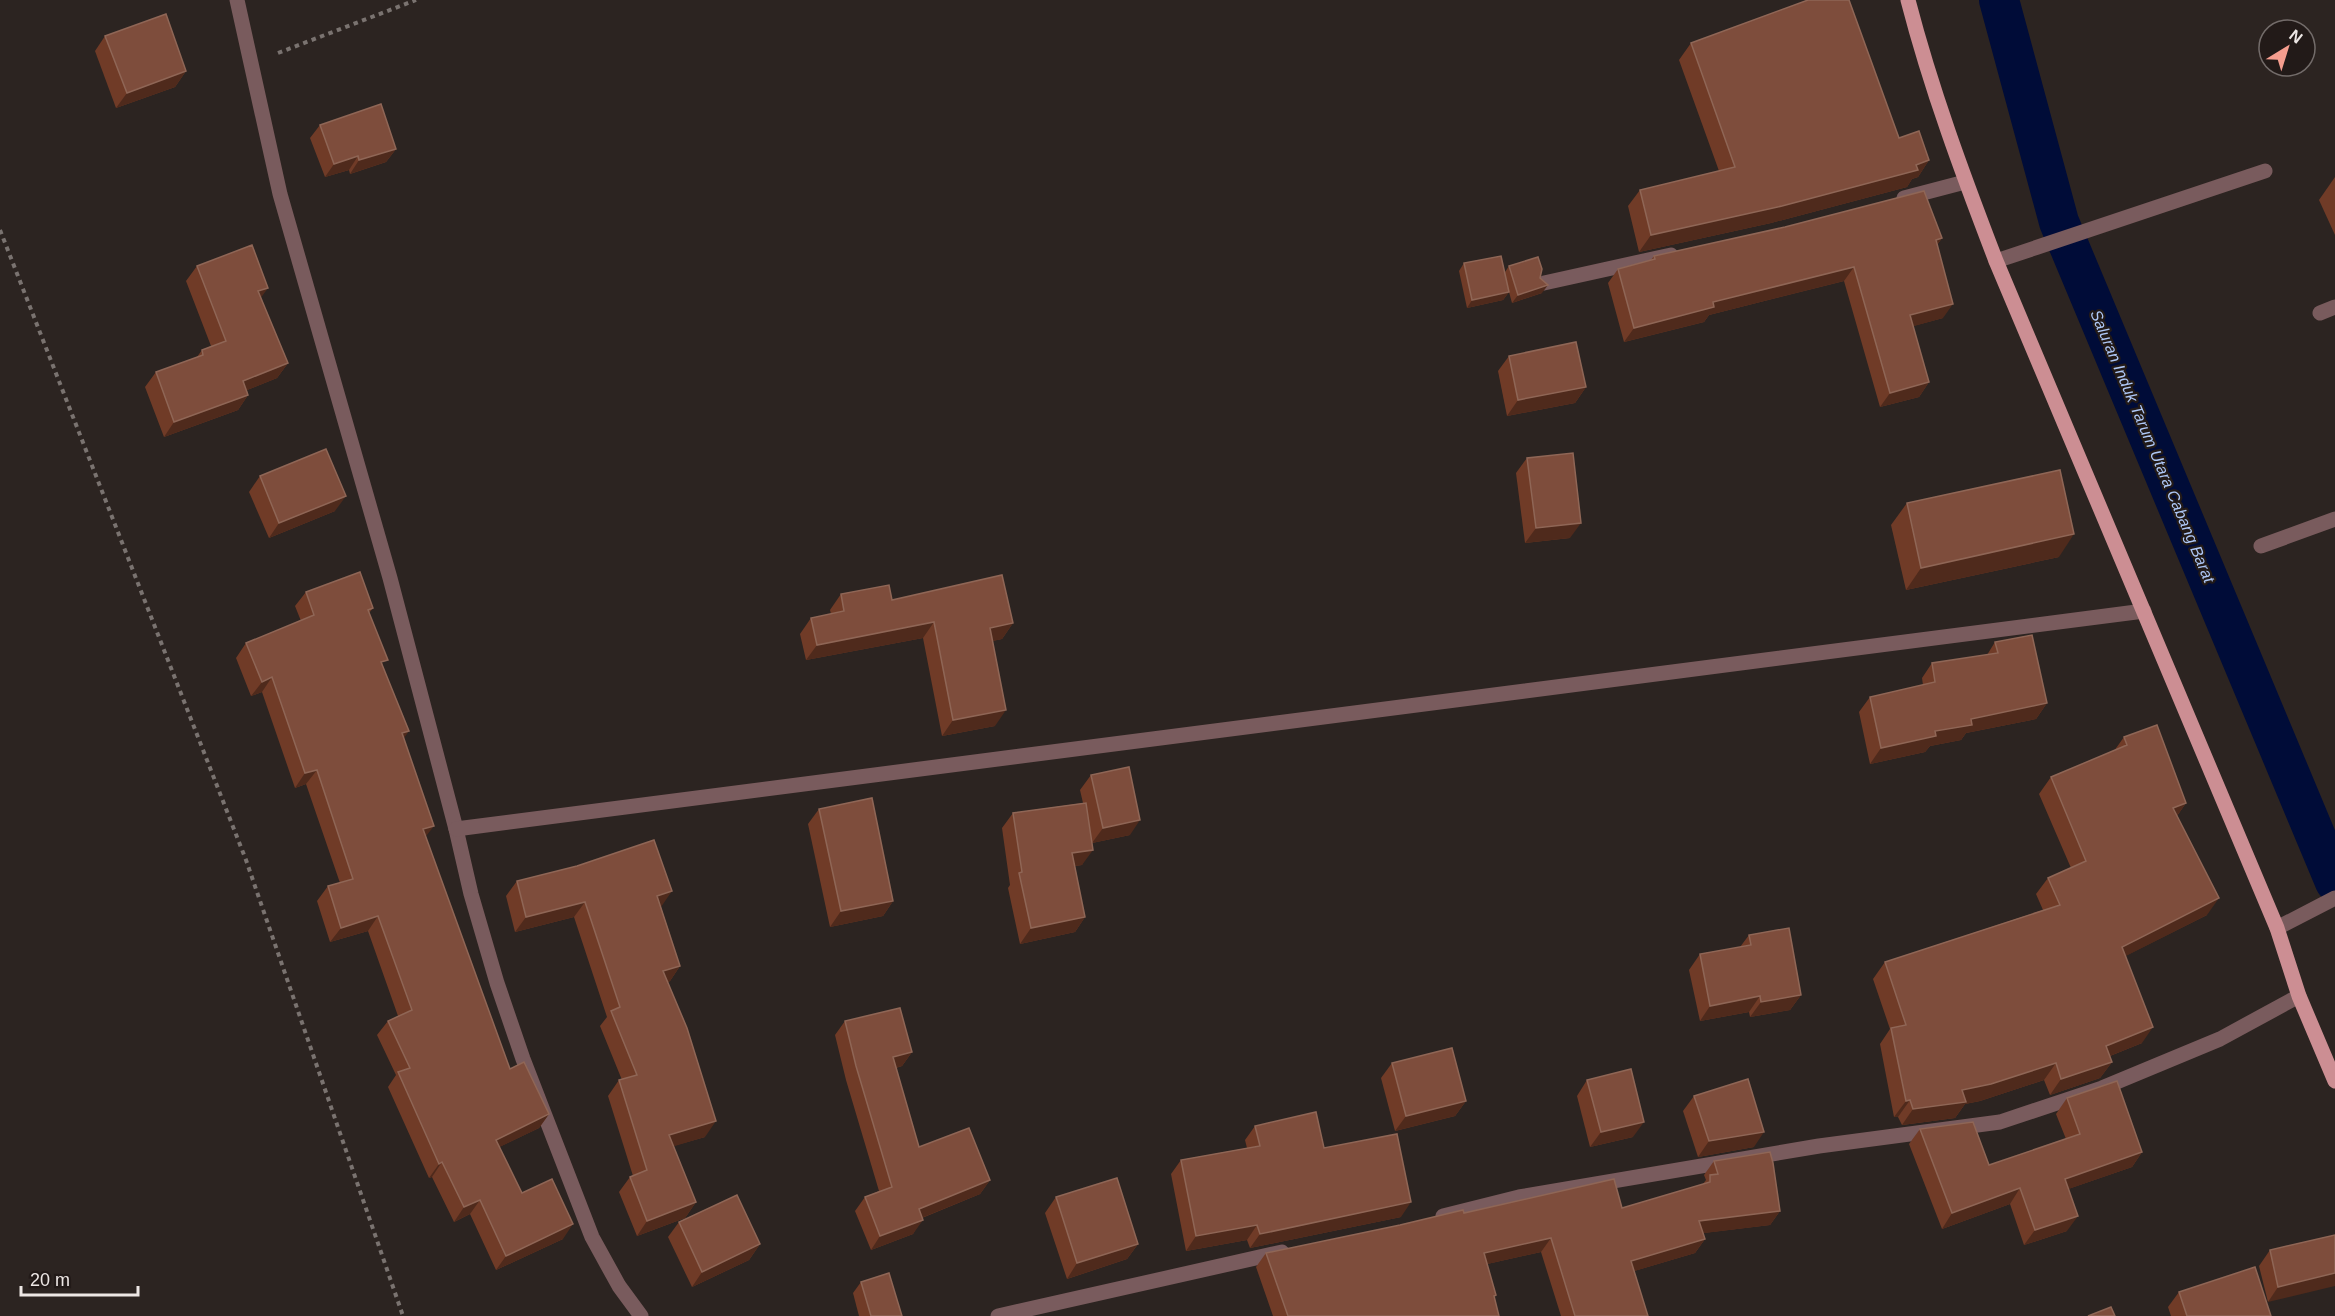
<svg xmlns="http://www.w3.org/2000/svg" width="2335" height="1316" font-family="Helvetica,sans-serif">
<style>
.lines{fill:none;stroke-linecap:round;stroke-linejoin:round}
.canal{stroke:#000c38;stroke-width:40}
.path{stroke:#7a7370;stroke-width:4;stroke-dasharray:4.5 4.5;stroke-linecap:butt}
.minor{stroke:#795b5d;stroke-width:15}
.primary{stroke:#cc8e93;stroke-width:15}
.wall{fill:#703b27}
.shaded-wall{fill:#4f2a1c}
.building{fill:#7e4d3c;stroke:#8f6656;stroke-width:1.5}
.labels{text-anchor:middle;stroke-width:4.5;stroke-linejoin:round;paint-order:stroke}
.water-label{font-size:16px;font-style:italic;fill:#aec7f6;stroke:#221a18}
</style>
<rect width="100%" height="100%" fill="#2c2421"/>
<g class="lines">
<path class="canal" d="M1999,0L2059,222L2335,882"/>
<g class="path">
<path d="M278,53L416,0"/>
<path d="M0,230L246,860L403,1316"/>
</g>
<g class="minor">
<path d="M237,0L280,194L390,578L456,829L471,894L497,983L523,1059L592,1237L619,1286L641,1316"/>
<path d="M1904,198L1965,182"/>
<path d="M1996,261L2265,171"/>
<path d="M1544,283L1671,255"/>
<path d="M2320,313L2335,307"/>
<path d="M2261,546L2335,519"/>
<path d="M456,829L2144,611"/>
<path d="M2277,928L2335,898"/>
<path d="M1443,1216L1519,1197L1819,1146L2000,1122L2102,1088L2220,1039L2299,996"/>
<path d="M998,1316L1282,1252"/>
</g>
<path class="primary" d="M1908,0C1931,89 1963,175 1996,261L2277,928L2299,996L2335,1081"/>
</g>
<g class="wall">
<path d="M105,36L186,71L175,87L116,108L95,51Z"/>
<path d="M1691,43L1899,138L1929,160L1918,177L1912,179L1907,187L1771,223L1639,252L1628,206L1640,190L1719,171L1679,60Z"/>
<path d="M320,125L396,149L386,162L350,174L349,170L325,177L310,138Z"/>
<path d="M2335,177V235L2319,200Z"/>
<path d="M1942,238L1937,245L1943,318L1913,326L1929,382L1919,397L1880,407L1844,281L1709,315L1704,322L1624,342L1608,283L1618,269L1651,260L1654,256Z"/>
<path d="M1464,263L1505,272L1509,266L1540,278L1542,293L1512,303L1509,292L1503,300L1467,308L1459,271Z"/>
<path d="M197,266L261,298L288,363L277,378L247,390L248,395L238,410L164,437L145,387L156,372L197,357L202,350L211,346L186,281Z"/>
<path d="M1509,356L1586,387L1575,403L1507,416L1498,371Z"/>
<path d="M1527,458L1570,538L1525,543L1516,473Z"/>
<path d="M260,476L335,511L269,538L249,492Z"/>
<path d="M1907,503L2059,557L1906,590L1891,525Z"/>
<path d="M306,592L373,608L369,613L383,666L404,738L426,837L510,1069L549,1114L539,1128L499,1147L522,1193L563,1239L496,1270L470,1214L454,1222L432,1177L429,1178L388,1087L396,1075L377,1035L388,1021L398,1016L368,931L330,942L317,901L328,886L340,883L306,784L295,788L262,692L251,696L236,658L246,643L301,621L295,606Z"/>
<path d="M841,594L892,600L1013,623L1002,639L992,641L995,726L942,736L923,638L806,660L800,634L811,618L831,614L830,610Z"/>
<path d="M1995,642L2047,703L2036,719L1966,733L1961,740L1930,746L1925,752L1870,764L1859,712L1870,697L1923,685L1922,678L1932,663L1987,655Z"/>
<path d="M2124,737L2186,803L2177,816L2207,915L2125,956L2142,1043L2110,1056L2112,1062L2100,1078L2050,1095L2044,1080L1980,1101L1965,1104L1955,1118L1902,1125L1898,1117H1894L1880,1044L1890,1029L1873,979L1885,962L2043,910L2036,894L2048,878L2071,868L2039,794L2051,777L2114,751Z"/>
<path d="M1091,775L1130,835L1092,843L1082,865L1075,866L1085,917L1075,932L1020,944L1008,888L1010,885L1002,828L1013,813L1083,803L1080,790Z"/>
<path d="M819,809L893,901L883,916L830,927L808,824Z"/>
<path d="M517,881L661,907L680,966L670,981L668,982L705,1137L673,1146L696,1202L685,1218L637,1236L619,1192L630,1177L633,1176L608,1096L619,1080H622L600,1026L607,1017L574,917L515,932L506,896Z"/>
<path d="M1749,935L1801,995L1790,1010L1750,1017L1749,1012L1700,1021L1689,970L1700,954L1740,947Z"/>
<path d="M845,1021L912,1052L902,1066L896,1068L919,1147L990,1180L980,1194L922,1218L913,1234L871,1250L855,1211L865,1197L879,1191L846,1080L835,1035Z"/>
<path d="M1392,1063L1466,1101L1455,1116L1395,1131L1381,1078Z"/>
<path d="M1587,1080L1633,1137L1590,1147L1577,1096Z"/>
<path d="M1694,1096L1754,1147L1698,1157L1683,1111Z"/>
<path d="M2067,1098L2142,1152L2132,1167L2068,1189L2067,1231L2024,1245L2010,1204L1942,1229L1909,1144L1920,1129L1989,1165L2066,1139L2056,1114Z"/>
<path d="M1255,1126L1324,1148L1401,1217L1250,1248L1247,1240L1186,1251L1171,1174L1181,1160L1247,1148L1245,1140Z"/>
<path d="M1714,1161L1780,1211L1770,1225L1703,1233L1705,1239L1695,1253L1634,1271L1648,1316H1561L1541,1252L1487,1264L1496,1295L1494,1298L1499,1316H1273L1256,1267L1266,1253L1464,1213L1622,1208L1703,1184L1706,1180L1704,1175Z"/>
<path d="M1056,1197L1138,1244L1127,1259L1067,1279L1045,1213Z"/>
<path d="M679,1222L760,1244L749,1260L692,1287L668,1237Z"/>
<path d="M2335,1235L2268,1302L2259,1266L2270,1250Z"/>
<path d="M861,1282L902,1316H859L853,1293Z"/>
<path d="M2179,1292L2271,1316H2171L2168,1307Z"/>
</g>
<g class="shaded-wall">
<path d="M186,71L175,87L116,108L127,93Z"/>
<path d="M396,149L386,162L350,174L359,160Z"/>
<path d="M358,156L349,170L325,177L334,164Z"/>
<path d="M1929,160L1918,177L1912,179L1907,187L1771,223L1639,252L1651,235L1916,165Z"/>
<path d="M1942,238L1932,252L1936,240Z"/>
<path d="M1854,267L1844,281L1709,315L1704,322L1624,342L1634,328L1713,302Z"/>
<path d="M1548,285L1542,293L1512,303L1518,295Z"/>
<path d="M268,288L257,303L258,291Z"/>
<path d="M1509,292L1503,300L1467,308L1472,300Z"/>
<path d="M1953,304L1943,318L1900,330L1910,315Z"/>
<path d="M288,363L277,378L232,396L243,381Z"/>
<path d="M1929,382L1919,397L1880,407L1890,393Z"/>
<path d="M1586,387L1575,403L1507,416L1518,400Z"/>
<path d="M248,395L238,410L164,437L174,422Z"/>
<path d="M346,496L335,511L269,538L279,523Z"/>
<path d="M1581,523L1570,538L1525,543L1536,528Z"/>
<path d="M2074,534L2059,557L1906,590L1921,568Z"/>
<path d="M934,622L923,638L806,660L817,645Z"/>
<path d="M1013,623L1002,639L979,644L990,628Z"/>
<path d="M272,677L262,692L251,696L262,682Z"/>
<path d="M2047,703L2036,719L1966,733L1961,740L1930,746L1925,752L1870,764L1881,748L1971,719Z"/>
<path d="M1006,710L995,726L942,736L953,720Z"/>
<path d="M409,731L399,745L402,733Z"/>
<path d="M317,770L306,784L295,788L305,773Z"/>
<path d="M2186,803L2174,820L2173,808Z"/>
<path d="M1140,820L1130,835L1092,843L1103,828Z"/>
<path d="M434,826L423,840V829Z"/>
<path d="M1093,850L1082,865L1061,868L1072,853Z"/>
<path d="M672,891L661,907L657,896Z"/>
<path d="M2219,898L2207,915L2110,964L2122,947Z"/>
<path d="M893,901L883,916L830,927L841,911Z"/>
<path d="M585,902L574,917L515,932L526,917Z"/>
<path d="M378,916L368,931L330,942L341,928Z"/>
<path d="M1085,917L1075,932L1020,944L1031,928Z"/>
<path d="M680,966L670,981L653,986L663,971Z"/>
<path d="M1801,995L1790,1010L1750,1017L1761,1002Z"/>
<path d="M1760,996L1749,1012L1700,1021L1710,1006Z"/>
<path d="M2153,1027L2142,1043L2095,1062L2106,1046Z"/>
<path d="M912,1052L902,1066L883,1071L893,1057Z"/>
<path d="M2112,1062L2100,1078L2050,1095L2061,1079Z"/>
<path d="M2056,1063L2044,1080L1980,1101L1965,1104L1955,1118L1902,1125L1913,1109L1962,1090Z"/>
<path d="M1910,1100L1898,1117H1894L1906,1101Z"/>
<path d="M1466,1101L1455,1116L1395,1131L1406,1116Z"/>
<path d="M549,1114L539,1128L485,1154L496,1140Z"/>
<path d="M716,1121L705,1137L658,1151L669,1135Z"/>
<path d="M1644,1122L1633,1137L1590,1147L1601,1132Z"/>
<path d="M1764,1132L1754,1147L1698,1157L1709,1141Z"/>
<path d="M2142,1152L2132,1167L2054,1194L2065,1179Z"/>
<path d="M442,1162L432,1177L429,1178L439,1164Z"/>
<path d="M990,1180L980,1194L909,1223L919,1209Z"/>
<path d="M2020,1188L2010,1204L1942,1229L1952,1213Z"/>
<path d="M480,1200L470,1214L454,1222L464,1207Z"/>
<path d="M696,1202L685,1218L637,1236L647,1221Z"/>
<path d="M1411,1202L1401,1217L1250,1248L1260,1234Z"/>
<path d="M1780,1211L1770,1225L1689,1235L1699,1221Z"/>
<path d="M2078,1216L2067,1231L2024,1245L2035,1230Z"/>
<path d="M923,1220L913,1234L871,1250L880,1236Z"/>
<path d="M573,1224L563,1239L496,1270L506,1256Z"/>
<path d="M1257,1225L1247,1240L1186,1251L1196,1236Z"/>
<path d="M1551,1238L1541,1252L1474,1267L1484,1253Z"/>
<path d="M1705,1239L1695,1253L1621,1275L1631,1261Z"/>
<path d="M760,1244L749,1260L692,1287L702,1272Z"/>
<path d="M1138,1244L1127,1259L1067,1279L1077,1263Z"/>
<path d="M2335,1273V1286L2268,1302L2278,1287Z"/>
</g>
<g class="building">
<path d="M1808,0H1849L1899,138L1919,131L1929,160L1916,165L1918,170L1782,206L1651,235L1640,190L1735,167L1691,43Z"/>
<path d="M166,14L186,71L127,93L105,36Z"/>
<path d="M381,104L396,149L359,160L358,156L334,164L320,125Z"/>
<path d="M1924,191L1942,238L1936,240L1953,304L1910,315L1929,382L1890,393L1854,267L1713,302L1714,307L1634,328L1618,269L1655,259L1654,256L1785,227Z"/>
<path d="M252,245L268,288L258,291L288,363L243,381L248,395L174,422L156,372L203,355L202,350L226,341L197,266Z"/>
<path d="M1501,256L1509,292L1472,300L1464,263Z"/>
<path d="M1538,257L1542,269L1540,278L1548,285L1518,295L1509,266Z"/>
<path d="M1576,342L1586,387L1518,400L1509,356Z"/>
<path d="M326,449L346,496L279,523L260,476Z"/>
<path d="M1573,453L1581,523L1536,528L1527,458Z"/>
<path d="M2060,470L2074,534L1921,568L1907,503Z"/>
<path d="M360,572L373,608L368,610L388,660L381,662L409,731L402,733L434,826L423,829L510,1069L524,1062L549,1114L496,1140L522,1193L552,1179L573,1224L506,1256L480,1200L464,1207L442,1162L439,1164L398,1072L410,1068L388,1021L412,1010L378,916L341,928L328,886L353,879L317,770L305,773L272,677L262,682L246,643L314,615L306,592Z"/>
<path d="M1002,575L1013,623L990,628L1006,710L953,720L934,622L817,645L811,618L844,611L841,594L889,585L892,600Z"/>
<path d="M2032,635L2047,703L1971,719L1972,725L1935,731L1936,736L1881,748L1870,697L1935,682L1932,663L1998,653L1995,642Z"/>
<path d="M2157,725L2186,803L2173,808L2219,898L2122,947L2153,1027L2106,1046L2112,1062L2061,1079L2056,1063L1991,1084L1962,1090L1966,1102L1913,1109L1910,1100L1906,1101L1891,1028L1906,1025L1885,962L2060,905L2048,878L2086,861L2051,777L2127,745L2124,737Z"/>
<path d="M1129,767L1140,820L1103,828L1091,775Z"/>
<path d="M872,798L893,901L841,911L819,809Z"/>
<path d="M1086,803L1093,850L1072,853L1085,917L1031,928L1019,873L1022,872L1013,813Z"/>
<path d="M654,840L672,891L657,896L680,966L663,971L687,1028L716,1121L669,1135L696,1202L647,1221L630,1177L647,1170L619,1080L637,1075L611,1011L620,1007L585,902L526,917L517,881L577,866Z"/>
<path d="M1789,928L1801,995L1761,1002L1760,996L1710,1006L1700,954L1751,945L1749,935Z"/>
<path d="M900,1008L912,1052L893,1057L919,1147L969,1128L990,1180L919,1209L923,1220L880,1236L865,1197L892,1187L856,1066L845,1021Z"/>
<path d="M1452,1048L1466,1101L1406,1116L1392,1063Z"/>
<path d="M1631,1069L1644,1122L1601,1132L1587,1080Z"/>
<path d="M1748,1079L1764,1132L1709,1141L1694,1096Z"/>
<path d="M2117,1081L2142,1152L2065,1179L2078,1216L2035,1230L2020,1188L1952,1213L1920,1129L1973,1122L1989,1165L2080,1134L2067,1098Z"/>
<path d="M1316,1112L1324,1148L1397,1134L1411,1202L1260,1234L1257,1225L1196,1236L1181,1160L1260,1146L1255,1126Z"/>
<path d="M1770,1152L1773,1163L1780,1211L1699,1221L1705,1239L1631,1261L1648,1316H1575L1551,1238L1484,1253L1496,1295L1494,1296L1499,1316H1288L1266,1253L1400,1225L1463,1210L1464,1213L1614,1179L1622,1208L1710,1182V1175L1718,1174L1714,1161Z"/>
<path d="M1117,1178L1138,1244L1077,1263L1056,1197Z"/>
<path d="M737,1195L760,1244L702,1272L679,1222Z"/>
<path d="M2335,1235V1273L2278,1287L2270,1250Z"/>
<path d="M2255,1267L2271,1316H2187L2179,1292Z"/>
<path d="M889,1273L902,1316H871L861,1282Z"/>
<path d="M2111,1307L2115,1316H2088Z"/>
</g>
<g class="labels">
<g class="water-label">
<text transform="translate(2153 446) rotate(67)" y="6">Saluran Induk Tarum Utara Cabang Barat</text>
</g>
</g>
<g transform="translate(2287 48) rotate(38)"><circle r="28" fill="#221a18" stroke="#736c6a" stroke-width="1.5"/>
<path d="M0-4.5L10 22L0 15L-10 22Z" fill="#f59d8e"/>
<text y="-9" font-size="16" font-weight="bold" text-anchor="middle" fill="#ede7e5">N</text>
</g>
<path d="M21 1286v9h117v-9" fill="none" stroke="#ede7e5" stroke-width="3"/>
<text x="30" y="1286" font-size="18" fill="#ede7e5" stroke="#221a18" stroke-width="4.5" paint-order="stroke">20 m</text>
</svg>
